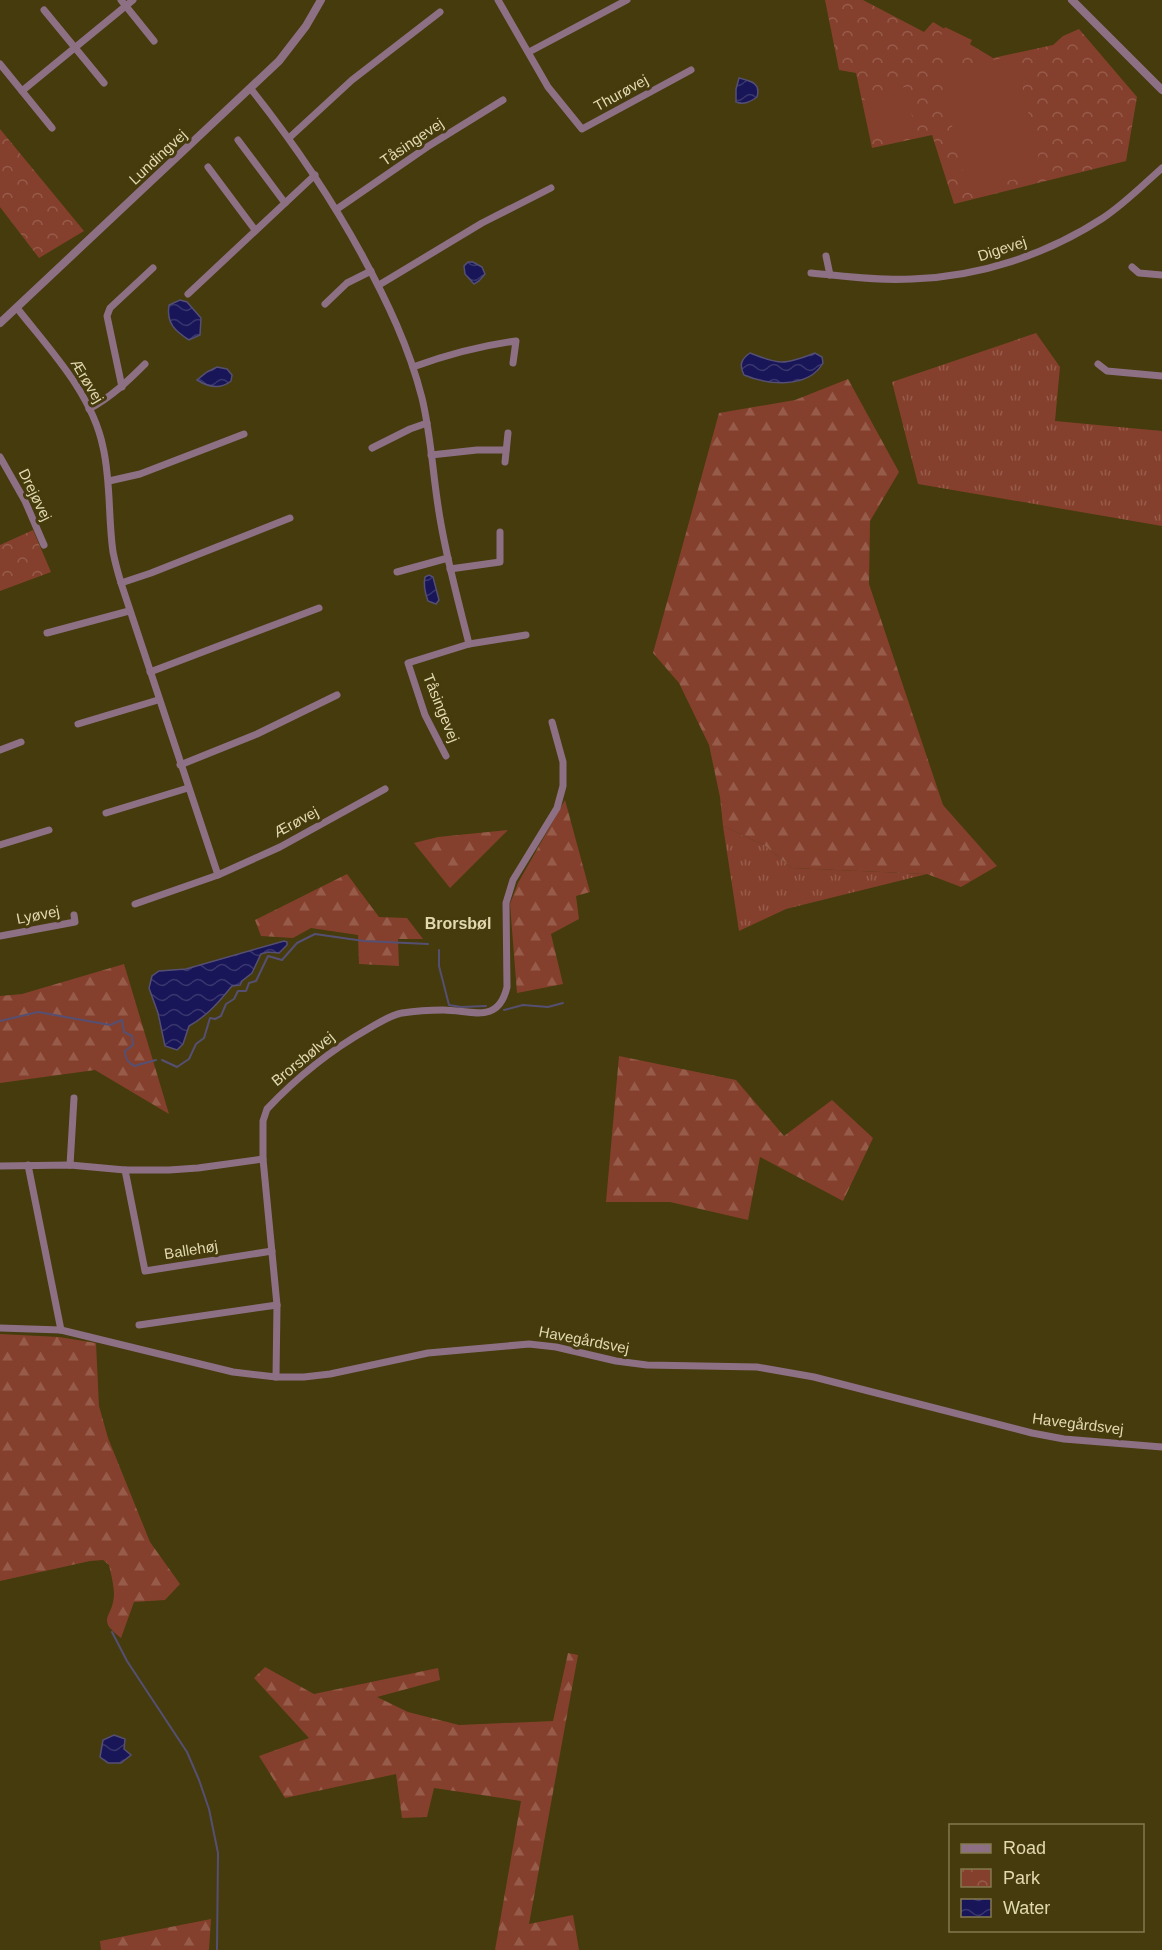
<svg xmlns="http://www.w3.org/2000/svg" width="1162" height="1950" font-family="Helvetica,sans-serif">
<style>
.grass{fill:url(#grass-tufts)}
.forest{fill:url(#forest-firs)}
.park{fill:url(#park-crowns)}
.garden{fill:#85402d}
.water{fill:url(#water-waves);stroke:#555073;stroke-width:1.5}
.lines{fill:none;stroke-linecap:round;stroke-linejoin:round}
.stream{stroke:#555073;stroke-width:2}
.minor{stroke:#8e7085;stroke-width:7}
.tertiary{stroke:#8e7085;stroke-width:8}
.labels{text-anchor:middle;stroke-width:6;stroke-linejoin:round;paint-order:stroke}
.street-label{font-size:15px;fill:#e2d9b1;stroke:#453b0d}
.neighbourhood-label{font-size:16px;font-weight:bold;fill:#e2d9b1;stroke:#453b0d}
</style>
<defs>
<pattern id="grass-tufts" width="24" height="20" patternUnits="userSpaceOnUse" patternTransform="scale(1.5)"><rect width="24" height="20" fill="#85402d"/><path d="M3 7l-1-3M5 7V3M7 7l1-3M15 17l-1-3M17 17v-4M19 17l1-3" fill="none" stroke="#965b49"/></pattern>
<pattern id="forest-firs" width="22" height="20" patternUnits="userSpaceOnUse" patternTransform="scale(1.5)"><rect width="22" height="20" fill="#85402d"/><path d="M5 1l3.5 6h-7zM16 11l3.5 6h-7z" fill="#965b49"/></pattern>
<pattern id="park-crowns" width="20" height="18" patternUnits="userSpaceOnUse" patternTransform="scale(1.5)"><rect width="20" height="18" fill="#85402d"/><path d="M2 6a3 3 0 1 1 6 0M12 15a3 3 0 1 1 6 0" fill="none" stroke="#965b49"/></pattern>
<pattern id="water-waves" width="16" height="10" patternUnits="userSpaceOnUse" patternTransform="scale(1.5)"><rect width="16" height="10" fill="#181558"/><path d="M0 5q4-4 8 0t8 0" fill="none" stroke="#39366e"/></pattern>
</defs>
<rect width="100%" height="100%" fill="#453b0d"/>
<g class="grass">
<path d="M1036,333L1060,367L1055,421L1162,431V526L918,484L892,382Z"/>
<path d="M723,826L764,845L792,868L927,874L786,909L739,931Z"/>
</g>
<g class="forest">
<path d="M848,379L899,472L870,521L869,584L943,805L997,866L961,887L927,874L792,868L764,845L723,826L720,797L709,745L679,683L653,653L719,413L795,400Z"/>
<path d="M565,800L590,892L576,896L579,919L551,934L563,984L517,993L510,904L518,883Z"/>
<path d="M508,830L450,888L414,843L438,837Z"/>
<path d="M347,874L379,917L407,918L423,939H398L399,966L359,964L358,935L311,928L293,938L261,936L255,920Z"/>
<path d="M124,964L169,1114L95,1070L0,1083V996L22,994Z"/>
<path d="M619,1056L736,1080L784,1136L832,1100L873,1138L843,1201L760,1157L748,1220L670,1202H606Z"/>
<path d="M0,1334L59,1337L96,1343L99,1406L108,1438L150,1542L180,1584L165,1600L134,1602L121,1638C95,1617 113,1619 114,1595C114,1585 111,1574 109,1565L103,1560L90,1561L0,1581Z"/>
<path d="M568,1653L578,1655L529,1924L573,1915L579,1950H495L521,1801L434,1788L427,1817L402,1818L396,1774L285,1798L259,1756L309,1738L254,1678L265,1667L314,1694L438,1668L440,1680L377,1697L408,1712L459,1725L553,1721Z"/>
<path d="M211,1919L209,1950H101L100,1941Z"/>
</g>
<g class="park">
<path d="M825,0H863L924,32L933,22L993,58L1053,45L1063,36L1079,29L1137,97L1126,161L954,204L932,135L872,148L856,73L839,70Z"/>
<path d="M0,129L84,231L39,258L0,207Z"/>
<path d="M33,530L51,572L0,591V545Z"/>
</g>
<g class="garden">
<path d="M945,27L972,40L963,59L936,46Z"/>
<path d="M1015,55L1042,173L967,190L940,73Z"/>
<path d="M905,87L915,128L874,138L864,97Z"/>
</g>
<g class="water">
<path d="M739,78C751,81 761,83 757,97C750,102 744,105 736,102V89Z"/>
<path d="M468,262H473L482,267L485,274L479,281L474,284L465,274L464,266Z"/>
<path d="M180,300L187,302L201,318L200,335L189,340C175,331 166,323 169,305Z"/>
<path d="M750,353C780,365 784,365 815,353L822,357L823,363C808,389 768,385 744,375C739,365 741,359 750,353Z"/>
<path d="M217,367L227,369L232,375L231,381C220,390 208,387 197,380L207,372Z"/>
<path d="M429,575L433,577L439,600L436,604L428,601C425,593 423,586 425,577Z"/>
<path d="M284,941L287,942V945L279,953L268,952L261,954L252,973L242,981L240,985L232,986C219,1002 207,1016 189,1026L183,1044L177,1050L165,1046L158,1013L149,988L152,976L159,971L186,969Z"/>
<path d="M114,1735L125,1739L124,1749L131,1755L121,1763H108L100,1757L103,1740Z"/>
</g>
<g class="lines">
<g class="stream">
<path d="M439,950V966L449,1005L461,1007L486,1006"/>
<path d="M504,1010L523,1005L548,1007L563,1003"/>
<path d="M0,1021L38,1012L110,1025L122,1020L124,1032L132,1036L133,1045L125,1051C125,1059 128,1062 134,1066L156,1060"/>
<path d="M162,1060L177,1067L189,1059L196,1044L204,1038L210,1018L215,1019L221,1016L226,1004L234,999L238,991H246L249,983L256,981L268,956L282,960L297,943L315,934L364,941L428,944"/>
<path d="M112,1632L127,1661L187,1752L199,1780L209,1809L218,1853L217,1950"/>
</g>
<g class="minor">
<path d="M121,0L154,41"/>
<path d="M498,0L548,87L582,129L691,70"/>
<path d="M44,10L104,83"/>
<path d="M529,52L627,0"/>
<path d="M0,64L52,128"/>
<path d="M251,89C293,142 330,196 362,255C387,301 409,347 422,398C432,439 433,482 441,524C448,564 459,604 469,644"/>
<path d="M22,91L133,0"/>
<path d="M289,138L352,80L440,12"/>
<path d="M238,140L285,203"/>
<path d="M208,167L255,230"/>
<path d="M337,209L427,147L503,100"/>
<path d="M826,256L830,275"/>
<path d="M1132,267L1139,273L1162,275"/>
<path d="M811,273C845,276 879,281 912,279C979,277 1046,255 1103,218C1124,204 1143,185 1162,168"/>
<path d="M379,285L482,223L551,188"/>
<path d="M188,294L315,175"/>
<path d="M325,304L347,283L371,271"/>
<path d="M17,308C49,349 92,393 103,447C111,482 108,517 113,552C115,562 118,573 121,583L218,875"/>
<path d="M1098,364L1107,371L1162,376"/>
<path d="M413,367C449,354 478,346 516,341L513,363"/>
<path d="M122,387L107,316L110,308L153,268"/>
<path d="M89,409C111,397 127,382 145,364"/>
<path d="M372,448L410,429L427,423"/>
<path d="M431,455L477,450H506"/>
<path d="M0,457L25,501L44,545"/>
<path d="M505,462L508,433"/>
<path d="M109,481L140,474L244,434"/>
<path d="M450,569L500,562V532"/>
<path d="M397,572L448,558"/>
<path d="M121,583L151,573L290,518"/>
<path d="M47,633L129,611"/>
<path d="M150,672L319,608"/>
<path d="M78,724L158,700"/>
<path d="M0,750L21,742"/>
<path d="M446,756L425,715L408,663L469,644L526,635"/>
<path d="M180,765L257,734L337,695"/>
<path d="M106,813L188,788"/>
<path d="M0,845L49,830"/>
<path d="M135,904L218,875L280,847L385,789"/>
<path d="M0,936L75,922L74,915"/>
<path d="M28,1165L61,1330"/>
<path d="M70,1165L74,1098"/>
<path d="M0,1166L70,1165L125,1170H169L198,1168L263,1159"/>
<path d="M125,1170L145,1271L272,1251"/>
<path d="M139,1325L277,1305"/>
<path d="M0,1328L61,1330L233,1372L276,1377H304L330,1374L428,1353L529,1344L556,1347L616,1361L647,1365L757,1367L814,1377L1032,1433L1064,1439L1162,1447"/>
<path d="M276,1377L277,1305L263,1159V1121L267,1109C297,1077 331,1050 368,1029C379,1023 390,1015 402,1013C415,1011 430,1010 443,1010C471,1010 498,1025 507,987L506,903L513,880L557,808L563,786V762L552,722"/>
</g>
<g class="tertiary">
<path d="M1072,0L1162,90"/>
<path d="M0,323L279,61L306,26L321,0"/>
</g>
</g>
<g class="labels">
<g class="street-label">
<text transform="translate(621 93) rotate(-29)" y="5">Thurøvej</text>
<text transform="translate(412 142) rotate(-34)" y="5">Tåsingevej</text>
<text transform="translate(158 157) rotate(-43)" y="5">Lundingvej</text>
<text transform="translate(1002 249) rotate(-18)" y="5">Digevej</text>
<text transform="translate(87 381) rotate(59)" y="5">Ærøvej</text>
<text transform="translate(35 495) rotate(64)" y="5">Drejøvej</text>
<text transform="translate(441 708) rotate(68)" y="5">Tåsingevej</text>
<text transform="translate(296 822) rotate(-28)" y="5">Ærøvej</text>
<text transform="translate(38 915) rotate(-11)" y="5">Lyøvej</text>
<text transform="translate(303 1059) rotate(-39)" y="5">Brorsbølvej</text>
<text transform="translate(191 1250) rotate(-9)" y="5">Ballehøj</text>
<text transform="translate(584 1340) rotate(11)" y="5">Havegårdsvej</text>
<text transform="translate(1078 1424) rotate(7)" y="5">Havegårdsvej</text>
</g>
<g class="neighbourhood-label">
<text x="458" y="929">Brorsbøl</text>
</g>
</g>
<rect x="949" y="1824" width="195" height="108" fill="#453b0d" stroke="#847a4f" stroke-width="1.5"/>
<rect x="961" y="1844" width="30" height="9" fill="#8e7085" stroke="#847a4f" stroke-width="1.5"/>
<text x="1003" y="1854" font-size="18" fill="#e2d9b1">Road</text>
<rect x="961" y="1869" width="30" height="18" fill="url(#park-crowns)" stroke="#847a4f" stroke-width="1.5"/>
<text x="1003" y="1884" font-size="18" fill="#e2d9b1">Park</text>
<rect x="961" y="1899" width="30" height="18" fill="url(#water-waves)" stroke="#847a4f" stroke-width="1.5"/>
<text x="1003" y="1914" font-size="18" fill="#e2d9b1">Water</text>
</svg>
